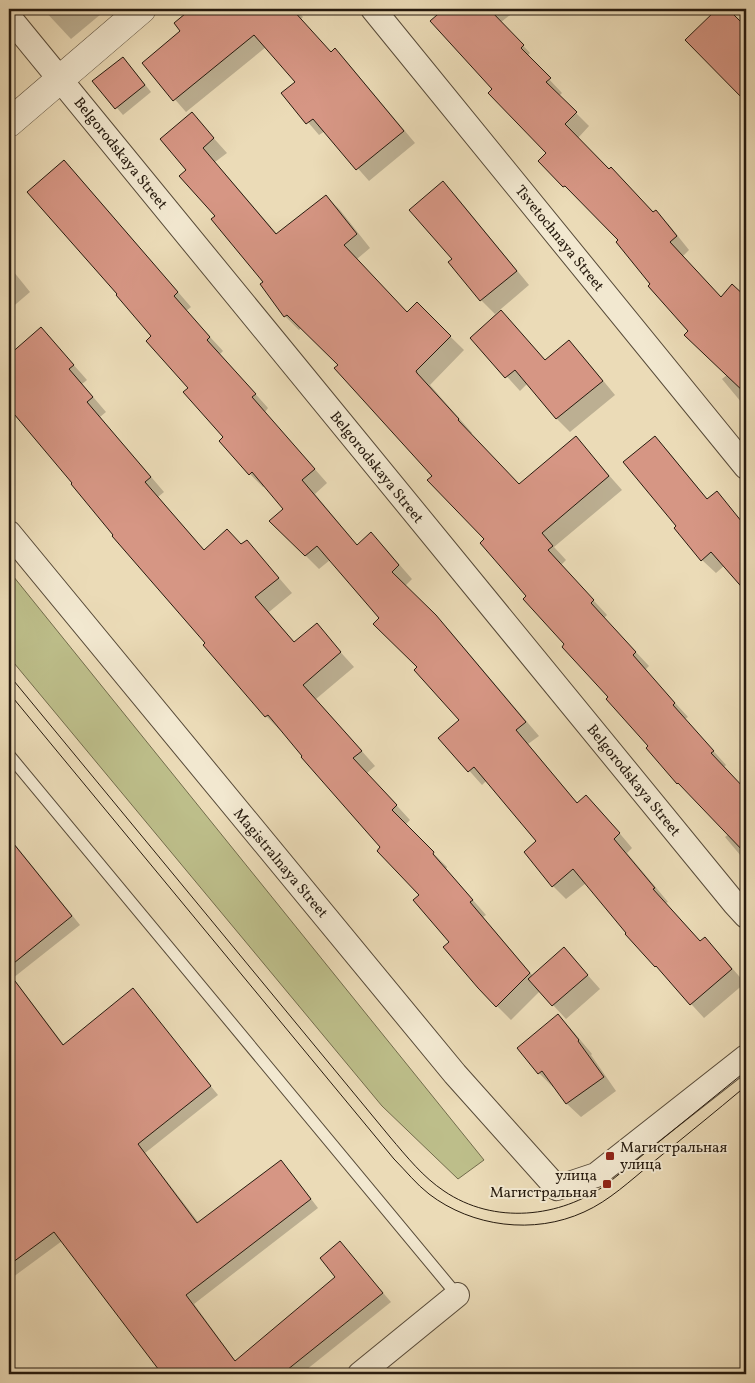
<svg xmlns="http://www.w3.org/2000/svg" width="755" height="1383" font-family="Vollkorn,serif">
<style>
.green{fill:#bdbe8a;stroke:#726c4c}
.shadow{fill:#0003}
.building{fill:#d69684;stroke:#261a0e}
.lines{fill:none;stroke-linecap:round;stroke-linejoin:round}
.service-casing{stroke:#574a38;stroke-width:13}
.minor-casing{stroke:#574a38;stroke-width:26}
.tertiary-casing{stroke:#574a38;stroke-width:29}
.service{stroke:#f2e8d0;stroke-width:11}
.minor{stroke:#f2e8d0;stroke-width:24}
.tertiary{stroke:#f2e8d0;stroke-width:28}
.tram{stroke:#261a0e;stroke-width:1}
.poi-dot{fill:#8f2418;stroke:#f2e8d0;stroke-width:2}
.labels{text-anchor:middle;stroke-width:4;stroke-linejoin:round;paint-order:stroke}
.street-label{font-size:15px;fill:#261a0e;stroke:#f2e8d0}
.poi-label{font-size:15px;fill:#261a0e;stroke:#f2e8d0;text-anchor:start}
</style>
<rect width="100%" height="100%" fill="#ebdbb7"/>
<filter id="stains"><feTurbulence type="fractalNoise" baseFrequency=".004" numOctaves="4"/><feColorMatrix values="0 0 0 0 .2 0 0 0 0 .09 0 0 0 0 .02 0 0 0 .5 -.17"/></filter>
<radialGradient id="worn" r=".72"><stop offset=".6" stop-color="#630" stop-opacity="0"/><stop offset="1" stop-color="#630" stop-opacity=".3"/></radialGradient>
<path class="green" d="M9,571L484,1160L458,1179L382,1106L9,657Z"/>
<g class="shadow">
<path d="M43,9H107L71,39Z"/>
<path d="M199,9H213L215,11L217,9H296L303,17L301,19L331,53L335,50L347,62L415,143L369,181L325,131L319,135L283,93L297,82L266,47L186,112L143,63L182,31L178,27Z"/>
<path d="M446,9H518L501,22L530,53L527,56L562,93L559,96L589,126L578,138L654,213L655,211L669,225L689,250L683,256L721,298L732,286L746,299V408L722,379L727,375L652,284L620,240L540,161L548,153L494,89L432,21Z"/>
<path d="M718,9H727L746,28V100L687,40Z"/>
<path d="M129,65L151,92L123,115L94,81Z"/>
<path d="M746,104V117L740,110Z"/>
<path d="M192,114L227,153L215,162L278,235L326,196L340,210L370,248L357,259L407,313L417,304L464,350L430,385L472,433L471,434L519,485L576,438L622,490L554,547L566,560L561,565L607,615L604,618L649,666L645,670L688,717L685,719L726,765L723,768L746,792V862L725,837L729,834L650,746L528,596L486,539L340,365L302,327L299,330L285,316L265,282L217,216L188,170Z"/>
<path d="M64,162L77,175L191,307L186,311L223,351L220,354L268,408L265,412L327,483L315,494L358,546L371,534L384,547L412,579L405,586L449,630L539,736L528,744L578,804L586,797L600,810L632,848L627,853L668,902L666,903L701,942L705,939L718,952L745,983L704,1018L627,934L628,933L586,883L566,899L553,886L538,841L487,780L482,785L440,738L460,720L419,667L381,618L330,560L319,569L271,521L285,509L265,486L263,487L250,474L153,337Z"/>
<path d="M443,183L456,196L529,285L495,314L481,300L450,262L454,259Z"/>
<path d="M9,266L30,292L9,310Z"/>
<path d="M501,312L546,361L569,342L582,355L615,395L570,432L557,419L528,383L520,391L472,338Z"/>
<path d="M41,328L87,380L82,384L106,412L100,417L164,492L158,497L205,551L242,545L247,541L292,593L269,612L295,643L316,625L354,667L316,699L375,766L367,773L410,820L405,825L447,867L446,869L486,915L483,917L533,976L577,963L600,989L566,1019L540,991L511,1020L479,988L421,895L281,729L280,730L266,716L207,643L159,590L160,589L115,535L74,483L9,409V357Z"/>
<path d="M655,437L668,451L708,500L717,493L746,526V590L725,565L716,573L702,560L677,526Z"/>
<path d="M9,837L80,925L13,978L64,1045L133,990L218,1095L145,1153L199,1223L281,1162L289,1170L318,1208L194,1304L236,1362L337,1277L340,1243L391,1302L301,1374H163L62,1241L9,1280Z"/>
<path d="M558,1015L571,1029L592,1054L591,1055L616,1091L581,1117L567,1104L554,1086L553,1087L539,1073L519,1048Z"/>
<path d="M75,1369L80,1374H68Z"/>
</g>
<g class="building">
<path d="M191,9H292L331,52L335,48L404,131L356,170L313,119L306,124L281,93L295,82L254,35L173,101L142,63L180,31L174,23Z"/>
<path d="M444,9H489L524,45L521,48L551,78L546,82L577,112L565,124L609,169L611,167L653,212L656,210L677,236L670,242L721,297L732,284L746,297V394L684,335L688,331L648,286L650,284L616,242L618,240L565,186L563,187L538,161L546,153L488,93L492,89L430,21Z"/>
<path d="M717,9H728L746,27V102L685,40Z"/>
<path d="M123,57L145,85L115,109L92,81Z"/>
<path d="M192,112L214,138L203,148L276,234L326,195L357,234L344,245L407,312L417,302L451,336L416,371L417,373L459,419L458,420L519,484L576,436L609,476L542,533L553,546L548,550L594,600L591,603L636,652L633,655L675,703L673,705L714,751L711,753L746,790V854L678,783L677,784L646,748L648,746L606,699L608,697L562,647L564,644L523,599L526,596L480,543L484,539L427,480L432,476L334,368L338,365L287,315L284,317L260,284L263,282L211,219L215,216L179,176L186,170L160,139Z"/>
<path d="M64,160L178,292L174,296L210,337L207,340L256,394L252,397L315,469L302,480L357,545L371,532L399,565L392,572L436,615L526,722L516,730L577,803L586,795L620,833L614,839L655,888L653,889L700,941L705,937L732,969L690,1005L656,966L655,967L625,934L626,933L573,869L552,887L524,852L536,841L474,767L468,772L438,738L459,720L414,670L417,667L373,624L379,618L317,546L305,556L269,521L283,509L252,472L249,475L219,441L223,437L183,392L188,388L146,341L151,336L116,295L117,294L27,192Z"/>
<path d="M443,181L517,271L480,301L448,262L452,259L409,210Z"/>
<path d="M501,310L545,360L569,340L603,381L556,419L515,370L505,378L470,338Z"/>
<path d="M41,327L74,365L69,369L93,397L87,402L151,477L145,482L204,550L227,529L241,544L247,540L279,578L255,597L294,642L317,623L341,652L303,685L362,751L353,758L397,805L392,810L434,852L433,854L473,900L470,902L530,973L496,1007L478,988L443,947L449,942L413,900L419,895L377,851L380,847L301,757L302,756L268,715L265,717L203,645L205,643L112,536L113,535L71,484L72,483L9,408V355Z"/>
<path d="M655,436L707,499L717,491L746,527V592L711,552L701,561L674,528L676,526L623,462Z"/>
<path d="M9,838L72,916L9,967Z"/>
<path d="M564,947L588,975L552,1006L528,979Z"/>
<path d="M9,973L63,1045L133,988L211,1086L138,1144L197,1223L281,1160L311,1199L186,1295L235,1361L335,1277L320,1258L340,1241L383,1293L282,1374H162L54,1232L9,1265Z"/>
<path d="M558,1014L579,1040L578,1041L604,1077L566,1104L542,1071L538,1074L517,1048Z"/>
</g>
<g class="lines">
<defs>
<path id="service" d="M9,755L457,1295"/>
<g id="minor">
<path d="M373,9L746,467"/>
<path d="M9,17L735,904L746,916"/>
<path d="M9,533L455,1074L557,1188L596,1175L746,1057"/>
<path d="M360,1374L457,1295"/>
</g>
<path id="tertiary" d="M9,123L142,9"/>
</defs>
<use href="#service" class="service-casing"/>
<use href="#minor" class="minor-casing"/>
<use href="#tertiary" class="tertiary-casing"/>
<use href="#service" class="service"/>
<use href="#minor" class="minor"/>
<use href="#tertiary" class="tertiary"/>
<g class="tram">
<path d="M9,675L390,1137C407,1157 423,1177 444,1191C494,1225 560,1218 607,1184L746,1071"/>
<path d="M9,693L394,1159C406,1171 416,1184 429,1194C472,1227 534,1235 584,1212C609,1201 631,1180 652,1163C683,1138 715,1112 746,1086"/>
</g>
</g>
<g class="poi-dot">
<rect x="605" y="1151" width="10" height="10" rx="2.5"/>
<rect x="602" y="1179" width="10" height="10" rx="2.5"/>
</g>
<g class="labels">
<g class="street-label">
<text transform="translate(121 153) rotate(51)" y="5">Belgorodskaya Street</text>
<text transform="translate(560 238) rotate(51)" y="5">Tsvetochnaya Street</text>
<text transform="translate(377 467) rotate(51)" y="5">Belgorodskaya Street</text>
<text transform="translate(634 780) rotate(51)" y="5">Belgorodskaya Street</text>
<text transform="translate(281 863) rotate(50)" y="5">Magistralnaya Street</text>
</g>
<g class="poi-label">
<text x="620" y="1152">Магистральная<tspan x="620" dy="17">улица</tspan></text>
<text x="597" y="1180" text-anchor="end">улица<tspan x="597" dy="17">Магистральная</tspan></text>
</g>
</g>
<rect width="755" height="1383" fill="none" stroke="#ebdbb7" stroke-width="30"/>
<rect x="10" y="10" width="735" height="1363" fill="none" stroke="#261a0e" stroke-width="2.5"/>
<rect x="15" y="15" width="725" height="1353" fill="none" stroke="#261a0e"/>
<rect width="100%" height="100%" filter="url(#stains)"/>
<rect width="100%" height="100%" fill="url(#worn)"/>
</svg>
